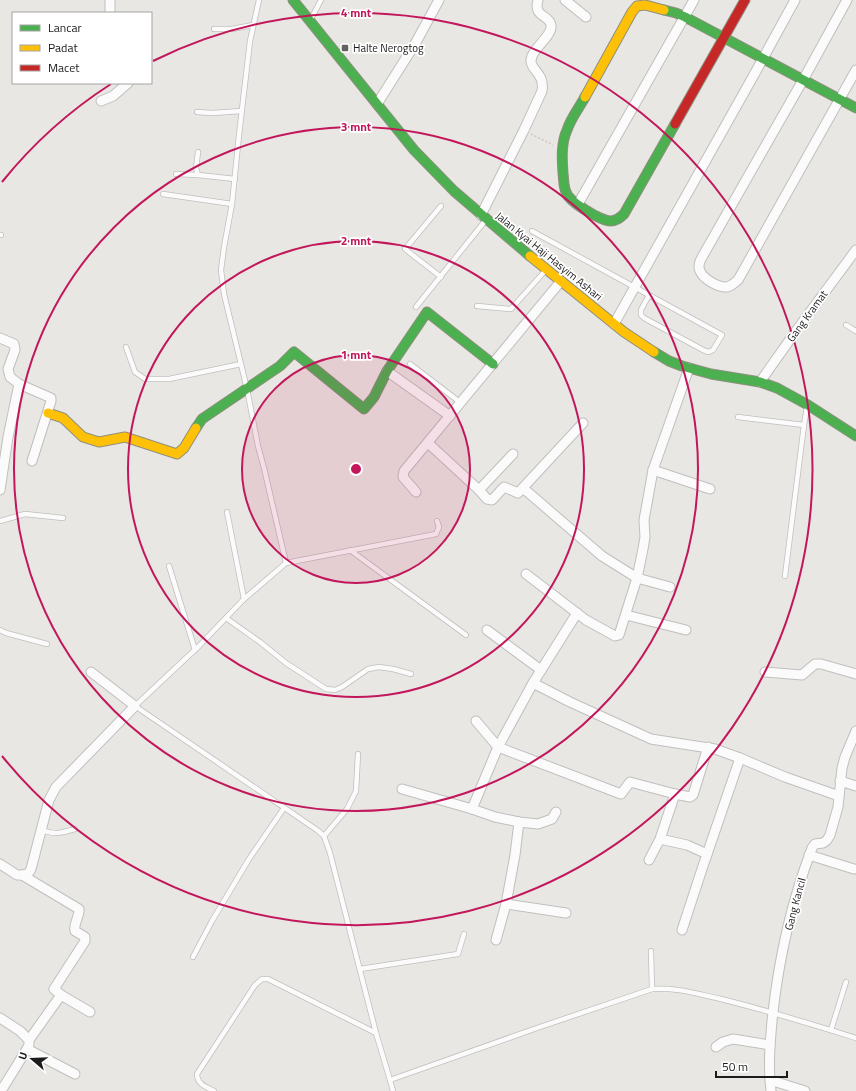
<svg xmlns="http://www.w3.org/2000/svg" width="856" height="1091" font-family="'Titillium Web',sans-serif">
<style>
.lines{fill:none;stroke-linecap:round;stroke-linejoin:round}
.lane-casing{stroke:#c0bfbe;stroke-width:6}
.street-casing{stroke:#c0bfbe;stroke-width:11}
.fast-casing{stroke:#8e907e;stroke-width:11}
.slow-casing{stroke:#8e907e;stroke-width:11}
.jam-casing{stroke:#8e907e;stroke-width:11}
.path{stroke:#cfc4c2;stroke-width:1.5;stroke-dasharray:2 2;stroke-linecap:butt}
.lane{stroke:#fcfbfb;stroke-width:4.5}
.street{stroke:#fcfbfb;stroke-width:9}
.fast{stroke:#4caf50;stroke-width:9}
.slow{stroke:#ffc107;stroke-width:9}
.jam{stroke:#c62828;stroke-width:9}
.ring{fill:none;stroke:#c2185b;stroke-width:2}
.poi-dot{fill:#636261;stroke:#fff;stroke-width:1.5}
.labels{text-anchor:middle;stroke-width:3.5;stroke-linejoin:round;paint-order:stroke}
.poi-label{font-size:11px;fill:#1b1b1b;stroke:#fff;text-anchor:start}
.street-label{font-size:11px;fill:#1b1b1b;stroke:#fff}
.centre{fill:#c2185b;stroke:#fff;stroke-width:2}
.ring-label{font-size:12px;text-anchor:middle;font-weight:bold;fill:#c2185b;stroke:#fff;stroke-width:3.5;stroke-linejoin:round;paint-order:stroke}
</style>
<rect width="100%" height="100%" fill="#e9e7e3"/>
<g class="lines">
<defs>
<g id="lane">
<path d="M259,0L250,41L239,135L232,204L224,247L221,270L224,294L247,389L258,446L264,468L286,563"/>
<path d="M311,19L321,0"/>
<path d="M214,29H232L253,25"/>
<path d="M197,112L212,113L242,111"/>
<path d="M198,152L196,168L198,175"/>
<path d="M176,174L198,175L235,179"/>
<path d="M163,194L232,204"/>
<path d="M441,206L405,249L441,277"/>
<path d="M532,231L722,335L713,350L709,352L705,351L644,318L641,315V310L649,295"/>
<path d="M0,235H1"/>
<path d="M477,306L511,309L545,271"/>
<path d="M416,307L485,221"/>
<path d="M846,325L856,331"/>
<path d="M126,347L135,372L145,379H169L241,364"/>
<path d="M410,364L461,403"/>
<path d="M738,417L804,425"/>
<path d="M227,512L244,599"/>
<path d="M0,521L25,514L63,518"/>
<path d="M350,550L466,635"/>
<path d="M169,566L195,650"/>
<path d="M785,576L804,425L807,407"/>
<path d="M226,618L260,642L286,663L326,689L335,690L342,687L368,669L379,667L393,669L411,674"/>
<path d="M0,630L6,633L47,644"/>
<path d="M41,830C56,835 61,833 75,829"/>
<path d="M324,836L347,809L356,791L358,754"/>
<path d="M651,951L652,989"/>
<path d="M193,957L212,921L249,859L284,808"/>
<path d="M360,969L458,954L464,934"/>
<path d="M831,1030L846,982"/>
<path d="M390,1080L376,1033L330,853L324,836L317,830L135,706L199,646L244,599L286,563L436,534L439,527L437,521"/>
<path d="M214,1091C206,1087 197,1084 197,1074L255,985L262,979H268L376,1033"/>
<path d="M393,1091L390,1080L537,1028L652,989C676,987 697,994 721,999C766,1010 811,1024 856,1038"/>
</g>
<g id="street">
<path d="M565,0L586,17"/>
<path d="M847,0L803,80L701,259C699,263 698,267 700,271C703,279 719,288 727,287C732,286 734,283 738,280L856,70"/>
<path d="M110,13V0"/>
<path d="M101,101L113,96L128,83"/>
<path d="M377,104L415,44L439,0"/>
<path d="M578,204L694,0"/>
<path d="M481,215L524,130L542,91C545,73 530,70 531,60C532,48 553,36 551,25C549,14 533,18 538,0"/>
<path d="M614,324L755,73L795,0"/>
<path d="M0,338L14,344L15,350L8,369L10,377L19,384L51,398V401L32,461"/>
<path d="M387,371L450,416"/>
<path d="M760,382L796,331L856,250"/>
<path d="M428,443L479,490L487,499L492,500L504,487L518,493L583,423"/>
<path d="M653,470L710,489"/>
<path d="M523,488L602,556L637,578L670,587"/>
<path d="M0,490L8,437L19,384"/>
<path d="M479,490L513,454"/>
<path d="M416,492L403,477L404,471L561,281"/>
<path d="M526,574L586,620L615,636L619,635L637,578L643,549L645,537L644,520L653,470L689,368"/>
<path d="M626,615L686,630"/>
<path d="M487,630L541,670"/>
<path d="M765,672L802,675L815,664H821L856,674"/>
<path d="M533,683L570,702L651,739L715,749L740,758L785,777L839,796"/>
<path d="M476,721L498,747L621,794L630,782L675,794L690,797L693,795L708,747"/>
<path d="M840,781L856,786"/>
<path d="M402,789L472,809L495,817L519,822L538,824L552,819L556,812"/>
<path d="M472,809L498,747L533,683L577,613"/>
<path d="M660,839L687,845L707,854"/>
<path d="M809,855L854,869"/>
<path d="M649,860L660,839L675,794"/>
<path d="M0,864L17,875H22L79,909C80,917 73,923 75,931L85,937V941L54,989L61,995"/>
<path d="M22,875L28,874L31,869L49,800L56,787L135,706L91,672"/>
<path d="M506,904L566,913"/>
<path d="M682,930L702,869L740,758"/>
<path d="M496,940L506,904L515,855L519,822"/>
<path d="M0,1018L20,1031L29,1040V1045L27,1049L1,1091"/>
<path d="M29,1040L61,995L90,1012"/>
<path d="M716,1047L723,1042L733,1039L770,1045"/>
<path d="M27,1049L75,1074"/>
<path d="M770,1080L805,1091"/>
<path d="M771,1091C768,1067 770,1044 772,1021C778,963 791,903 812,848L815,844L823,843L827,840L830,835L838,807L842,768L845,757L856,731"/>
</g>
<g id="fast">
<path d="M293,0L414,150L454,191L530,256"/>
<path d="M664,10L676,13L685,17L856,108"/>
<path d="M585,97C579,108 571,118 567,130C561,143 562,159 563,173C564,181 563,189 568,196C575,205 587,211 596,216C608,222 614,224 624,214L675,124"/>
<path d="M654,352L669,361L682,366L711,374L760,382L777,388L808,405L856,436"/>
<path d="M196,428L202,419L280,366L294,352L364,409L374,397L387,371L427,312L493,364"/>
</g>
<g id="slow">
<path d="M585,97L632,12L637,6L645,5L664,10"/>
<path d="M530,256L624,332L654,352"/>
<path d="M48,413L63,418L83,437L99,442L125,437L177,454L184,448L196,428"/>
</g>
<path id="jam" d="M675,124L745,0"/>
</defs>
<use href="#lane" class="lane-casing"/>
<use href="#street" class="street-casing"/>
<use href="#fast" class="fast-casing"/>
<use href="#slow" class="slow-casing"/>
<use href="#jam" class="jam-casing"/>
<path class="path" d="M531,134L553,145"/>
<use href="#lane" class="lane"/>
<use href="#street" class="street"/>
<use href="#fast" class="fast"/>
<use href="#slow" class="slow"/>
<use href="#jam" class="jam"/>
</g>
<circle cx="356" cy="469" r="114" fill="#c2185b" fill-opacity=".12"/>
<g class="ring">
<circle cx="356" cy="469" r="114"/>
<circle cx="356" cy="469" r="228"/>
<circle cx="356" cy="469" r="342"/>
<path d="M2 182A456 456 0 0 1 111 84M153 61A456 456 0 1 1 2 756"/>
</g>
<rect class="poi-dot" x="341" y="44" width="8" height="8" rx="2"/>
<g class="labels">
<g class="poi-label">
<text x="353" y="52">Halte Nerogtog</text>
</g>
<g class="street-label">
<text transform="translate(549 256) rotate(39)" y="4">Jalan Kyai Haji Hasyim Ashari</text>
<text transform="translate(807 316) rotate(-54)" y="4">Gang Kramat</text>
<text transform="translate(795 904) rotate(-75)" y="4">Gang Kancil</text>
</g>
</g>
<circle cx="356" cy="469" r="6" class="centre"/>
<g class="ring-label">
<text x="356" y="17">4 mnt</text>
<text x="356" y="131">3 mnt</text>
<text x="356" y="245">2 mnt</text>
<text x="356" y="359">1 mnt</text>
</g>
<rect x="12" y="12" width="140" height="72" fill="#ffffff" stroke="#a4a4a4"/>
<rect x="20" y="25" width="20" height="6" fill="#4caf50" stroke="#a4a4a4"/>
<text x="48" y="32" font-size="12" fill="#1b1b1b">Lancar</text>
<rect x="20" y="45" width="20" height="6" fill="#ffc107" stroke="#a4a4a4"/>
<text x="48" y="52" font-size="12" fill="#1b1b1b">Padat</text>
<rect x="20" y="65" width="20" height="6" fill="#c62828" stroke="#a4a4a4"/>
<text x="48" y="72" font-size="12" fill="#1b1b1b">Macet</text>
<g transform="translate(32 1059) rotate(289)" stroke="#ffffff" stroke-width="3" paint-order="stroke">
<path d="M0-3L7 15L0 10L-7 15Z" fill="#1b1b1b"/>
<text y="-6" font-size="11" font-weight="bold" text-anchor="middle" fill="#1b1b1b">U</text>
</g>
<path d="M716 1071v6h71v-6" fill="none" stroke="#1b1b1b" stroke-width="2"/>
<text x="722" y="1071" font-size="12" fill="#1b1b1b" stroke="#ffffff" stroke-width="3" paint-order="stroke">50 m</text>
</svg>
